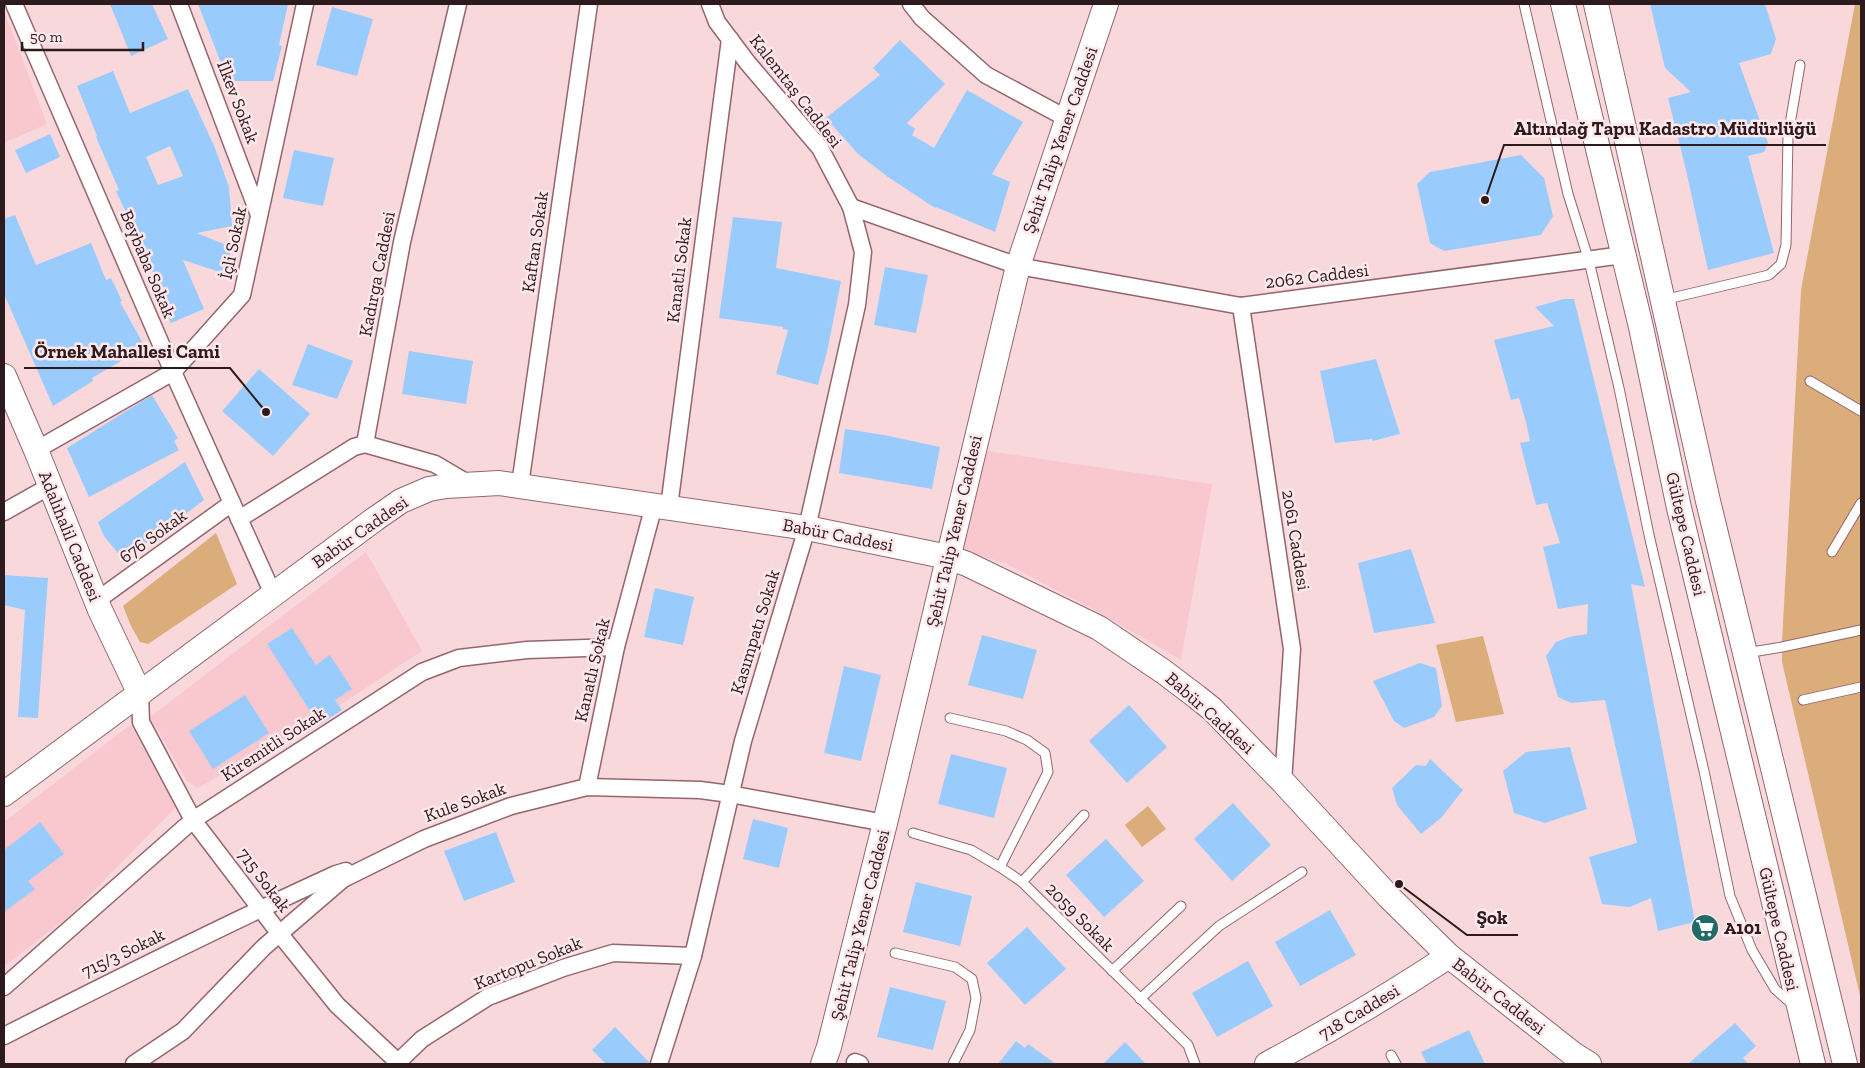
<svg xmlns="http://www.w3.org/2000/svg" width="1865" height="1068" font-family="'Zilla Slab',serif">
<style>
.built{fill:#f9c7ce}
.green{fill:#dbad7b}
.building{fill:#9acbfd;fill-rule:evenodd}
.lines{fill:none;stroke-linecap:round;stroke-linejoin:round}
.lane-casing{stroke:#95656d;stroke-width:11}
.street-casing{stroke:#95656d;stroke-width:19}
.secondary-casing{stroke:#95656d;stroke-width:26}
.lane{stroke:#fff;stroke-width:9}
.street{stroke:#fff;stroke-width:16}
.secondary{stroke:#fff;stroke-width:24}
.labels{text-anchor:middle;stroke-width:5;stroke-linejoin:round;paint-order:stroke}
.street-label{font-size:18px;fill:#2d1a1d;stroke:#fee8eb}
.poi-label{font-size:18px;font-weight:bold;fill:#2d1a1d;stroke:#fee8eb;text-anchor:start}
.leader{fill:none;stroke:#2d1a1d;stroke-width:2}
.callout-dot{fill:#2d1a1d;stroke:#fee8eb;stroke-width:2}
.callout-label{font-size:19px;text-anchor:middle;font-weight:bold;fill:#2d1a1d;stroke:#fee8eb;stroke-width:5;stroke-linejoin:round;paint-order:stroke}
</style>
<rect width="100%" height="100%" fill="#f9d8dc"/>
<g class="built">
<path d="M4,11L47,124L4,143Z"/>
<path d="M987,451L1212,484L1181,660L1102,614L1007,564L961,549L980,460Z"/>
<path d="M366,552L422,651L308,726L198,788L187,781L150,717Z"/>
<path d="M130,725L179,804L67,918L4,966V822Z"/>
</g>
<g class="green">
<path d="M1855,4H1861V1000L1782,662V642L1801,290Z"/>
<path d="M216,533L237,584L148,644L140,642L131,626L123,606Z"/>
<path d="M1483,636L1504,714L1456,722L1436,645Z"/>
<path d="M1148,806L1166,829L1142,847L1125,825Z"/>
</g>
<g class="building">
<path d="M110,4H152L168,39L131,56Z"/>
<path d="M198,4H288L279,45L282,46L273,81H228Z"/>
<path d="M1650,4H1765L1776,39L1771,54L1739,63L1768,143L1764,152L1748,156L1774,253L1708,270L1686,170L1668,98L1691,92L1665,68Z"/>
<path d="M332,7L373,19L357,76L316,65Z"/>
<path d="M900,40L945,84L907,123L915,129L912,135L934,148L967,90L1023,122L992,174L1010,182L995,232L936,207L935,208L888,177L858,154L826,118L880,75L873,68Z"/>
<path d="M113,71L130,113L188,89L215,148L229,187L232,226L197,233L231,247L226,274L183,260L204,309L171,323L160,298L163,296L143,249L116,191L119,190L96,137L97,136L77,86ZM170,146L183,176L158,185L146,157Z"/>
<path d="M50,134L60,157L26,173L15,150Z"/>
<path d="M294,150L334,158L323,206L283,198Z"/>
<path d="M1521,155L1544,178L1553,216L1541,235L1444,251L1430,243L1417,184L1430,172Z"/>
<path d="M15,215L36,265L91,243L106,280L111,278L122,301L120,302L145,347L92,378L93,381L53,406L4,294V219Z"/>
<path d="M733,217L782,222L776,268L841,281L827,352L818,385L776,374L788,330L783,329V327L719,318Z"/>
<path d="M885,267L928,275L916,333L874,325Z"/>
<path d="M1564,299H1574L1645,587L1631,584L1695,922L1658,931L1651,898L1630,907L1602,904L1589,857L1637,843L1605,700L1571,703L1558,697L1546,656L1556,642L1569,637L1587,634L1588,604L1558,609L1543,547L1560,543L1547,503L1536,505L1520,443L1530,441L1526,422L1519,398L1511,400L1494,340L1554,326L1535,307Z"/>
<path d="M308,344L353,361L337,399L292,385Z"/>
<path d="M409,351L473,361L466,404L402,394Z"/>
<path d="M1376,359L1400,434L1373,441L1372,439L1335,443L1320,371Z"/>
<path d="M259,369L310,414L273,456L222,411Z"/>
<path d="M152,395L178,438L174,441L179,450L89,497L67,448Z"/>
<path d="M845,429L884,435L940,447L932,489L839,473Z"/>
<path d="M185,462L204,500L144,545L125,562L104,536L98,522Z"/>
<path d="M1411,549L1435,623L1374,633L1358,563Z"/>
<path d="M4,575L48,578L38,718L18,717L25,610L4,605Z"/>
<path d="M655,588L694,597L683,645L644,637Z"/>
<path d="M292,628L316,665L330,655L352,689L335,700L342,710L319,725L267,644Z"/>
<path d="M982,635L1037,650L1023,699L968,685Z"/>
<path d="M1420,663L1436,668L1442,706L1434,717L1404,728L1394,721L1373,681Z"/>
<path d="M844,666L881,675L861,761L824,753Z"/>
<path d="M245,695L269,733L213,769L189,731Z"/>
<path d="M1129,705L1167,747L1127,783L1089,741Z"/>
<path d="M1570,747L1587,809L1545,823L1514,813L1503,771L1526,752Z"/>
<path d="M951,754L1007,768L994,818L938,804Z"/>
<path d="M1430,759L1463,790L1441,818L1421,834L1397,805L1392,788L1416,765L1426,766Z"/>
<path d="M1233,803L1271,845L1232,881L1194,839Z"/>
<path d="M753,819L788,828L779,868L743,859Z"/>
<path d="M40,822L64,854L28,881L35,889L4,912V850Z"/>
<path d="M496,832L515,882L464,901L444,851Z"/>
<path d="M1106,839L1144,881L1104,917L1066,875Z"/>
<path d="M916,882L972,896L960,946L903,932Z"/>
<path d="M1330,910L1356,955L1300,986L1275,942Z"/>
<path d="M1027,927L1066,969L1025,1005L987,963Z"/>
<path d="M1248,961L1273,1006L1217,1037L1192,993Z"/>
<path d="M890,987L946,1001L933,1050L877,1037Z"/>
<path d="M1735,1023L1756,1046L1743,1058L1749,1064H1688Z"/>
<path d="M615,1027L649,1062V1064H606L592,1050Z"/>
<path d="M1469,1030L1485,1064H1427L1421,1052Z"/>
<path d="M1016,1041L1025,1048L1028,1044L1056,1064H998Z"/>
<path d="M1125,1042L1146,1064H1103Z"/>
</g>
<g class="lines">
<defs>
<g id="lane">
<path d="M1524,4L1568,194L1589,261L1619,388L1649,535L1704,771L1730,896L1752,950L1775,989L1793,1005"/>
<path d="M1663,300L1769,275L1781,264L1786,245L1788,136L1800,65"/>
<path d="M1810,381L1861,411"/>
<path d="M1832,552L1861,503"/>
<path d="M1746,653L1782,647L1861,630"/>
<path d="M1803,700L1861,687"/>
<path d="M950,718L1006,731L1027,740L1045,753L1048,772L1000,867"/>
<path d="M913,833L971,850L1000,867L1022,882L1188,1045L1195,1064"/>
<path d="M1022,882L1084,815"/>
<path d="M895,953L955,967L972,979L976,998L970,1030L953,1064"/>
<path d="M1112,971L1181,906"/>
<path d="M1140,999L1219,926L1302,872"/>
<path d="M1391,1055L1396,1064"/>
</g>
<g id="street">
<path d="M14,4L173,372L273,594"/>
<path d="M179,4L259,215"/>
<path d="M911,4L922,18L986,75L1066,118"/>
<path d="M851,207L1018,266L1241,306L1623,255"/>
<path d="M1241,306L1292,649L1283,782"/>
<path d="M365,444L402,242L458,4"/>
<path d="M365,444L435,464L469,484"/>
<path d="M36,450L173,372L242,295L305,4"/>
<path d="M520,485L589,4"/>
<path d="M669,507L730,39"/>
<path d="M4,512L50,486"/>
<path d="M239,519L354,447L365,444"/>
<path d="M96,601L232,503"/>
<path d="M140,694L141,722L193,820L279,933L337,1005L400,1064"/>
<path d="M587,787L616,647L654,505"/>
<path d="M4,987L193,820L422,672L459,658L527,650L616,647"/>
<path d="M4,1036C114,980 224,925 336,874L346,871"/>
<path d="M855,1062L860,1064"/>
<path d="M134,1064L183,1031L264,947L343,879L424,839L511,806L587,787L700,790L730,794L885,823"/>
<path d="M396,1064L422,1039L488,997L563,968L613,953L693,956"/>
<path d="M659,1064L693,956L743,741L807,528L857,305L863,252L851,207L820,148L747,62L717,22L710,4"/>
</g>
<g id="secondary">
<path d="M1563,4L1641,327L1679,508L1813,1064"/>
<path d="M1596,4L1708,501L1845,1064"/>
<path d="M4,376L36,450L100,610L140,694"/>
<path d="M4,794L375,519L401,501L429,489L446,486L499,483L807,528L948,557L967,564L1099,628L1164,672L1197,697L1212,709L1283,782L1389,897L1449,956L1573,1054L1589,1064"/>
<path d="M823,1064L829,1047L885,823L1018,266L1106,4"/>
<path d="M1267,1064C1329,1031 1390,995 1449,956"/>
</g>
</defs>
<use href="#lane" class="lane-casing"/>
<use href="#street" class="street-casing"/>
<use href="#secondary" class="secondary-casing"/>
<use href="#lane" class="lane"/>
<use href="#street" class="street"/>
<use href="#secondary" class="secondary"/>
</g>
<defs>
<symbol id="supermarket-disc" viewBox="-11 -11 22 22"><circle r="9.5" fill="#206b66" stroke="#fee8eb"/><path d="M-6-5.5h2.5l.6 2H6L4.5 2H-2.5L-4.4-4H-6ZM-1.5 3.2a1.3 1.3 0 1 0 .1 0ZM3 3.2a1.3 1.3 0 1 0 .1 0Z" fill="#fff"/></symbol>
</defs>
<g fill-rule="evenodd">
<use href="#supermarket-disc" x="1689" y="912" width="32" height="32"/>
</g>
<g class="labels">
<g class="street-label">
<text transform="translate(796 91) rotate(52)" y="6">Kalemtaş Caddesi</text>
<text transform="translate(238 102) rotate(69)" y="6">İlkev Sokak</text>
<text transform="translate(1060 140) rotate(-71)" y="6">Şehit Talip Yener Caddesi</text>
<text transform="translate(535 242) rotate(-82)" y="6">Kaftan Sokak</text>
<text transform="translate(233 243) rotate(-78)" y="6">İçli Sokak</text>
<text transform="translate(148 264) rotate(67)" y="6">Beybaba Sokak</text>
<text transform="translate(679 270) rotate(-83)" y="6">Kanatlı Sokak</text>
<text transform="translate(377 274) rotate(-79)" y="6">Kadırga Caddesi</text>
<text transform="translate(1317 276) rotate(-7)" y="6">2062 Caddesi</text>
<text transform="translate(954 531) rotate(-77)" y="6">Şehit Talip Yener Caddesi</text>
<text transform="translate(360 532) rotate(-35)" y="6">Babür Caddesi</text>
<text transform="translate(1686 534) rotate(77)" y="6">Gültepe Caddesi</text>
<text transform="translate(838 535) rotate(11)" y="6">Babür Caddesi</text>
<text transform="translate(70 536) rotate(68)" y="6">Adalıhalil Caddesi</text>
<text transform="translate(153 536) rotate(-36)" y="6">676 Sokak</text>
<text transform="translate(1296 540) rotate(81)" y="6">2061 Caddesi</text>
<text transform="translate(755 632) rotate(-73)" y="6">Kasımpatı Sokak</text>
<text transform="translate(592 670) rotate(-77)" y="6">Kanatlı Sokak</text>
<text transform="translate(1210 713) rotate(42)" y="6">Babür Caddesi</text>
<text transform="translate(273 744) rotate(-33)" y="6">Kiremitli Sokak</text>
<text transform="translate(465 802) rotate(-20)" y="6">Kule Sokak</text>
<text transform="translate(264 880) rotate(53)" y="6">715 Sokak</text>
<text transform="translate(1080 917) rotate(45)" y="6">2059 Sokak</text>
<text transform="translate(860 925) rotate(-76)" y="6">Şehit Talip Yener Caddesi</text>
<text transform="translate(1779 929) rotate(77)" y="6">Gültepe Caddesi</text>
<text transform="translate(123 953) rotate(-26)" y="6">715/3 Sokak</text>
<text transform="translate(528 963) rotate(-22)" y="6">Kartopu Sokak</text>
<text transform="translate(1499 996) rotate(38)" y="6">Babür Caddesi</text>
<text transform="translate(1359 1012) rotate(-31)" y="6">718 Caddesi</text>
</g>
<g class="poi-label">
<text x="1724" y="934">A101</text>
</g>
</g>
<path class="leader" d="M1485 200L1504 145H1826M266 412L230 368H24M1399 884L1467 935H1518"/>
<g class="callout-dot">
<circle cx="1485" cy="200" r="5"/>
<circle cx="266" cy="412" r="5"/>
<circle cx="1399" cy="884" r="5"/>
</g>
<g class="callout-label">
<text x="1665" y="135">Altındağ Tapu Kadastro Müdürlüğü</text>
<text x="127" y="358">Örnek Mahallesi Cami</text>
<text x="1492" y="924">Şok</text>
</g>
<rect width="1865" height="1068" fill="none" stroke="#2d1a1d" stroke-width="10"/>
<path d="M22 42v8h121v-8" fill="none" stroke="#2d1a1d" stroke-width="2.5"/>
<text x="30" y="42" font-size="15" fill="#2d1a1d" stroke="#fee8eb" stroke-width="4" paint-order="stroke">50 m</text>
</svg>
